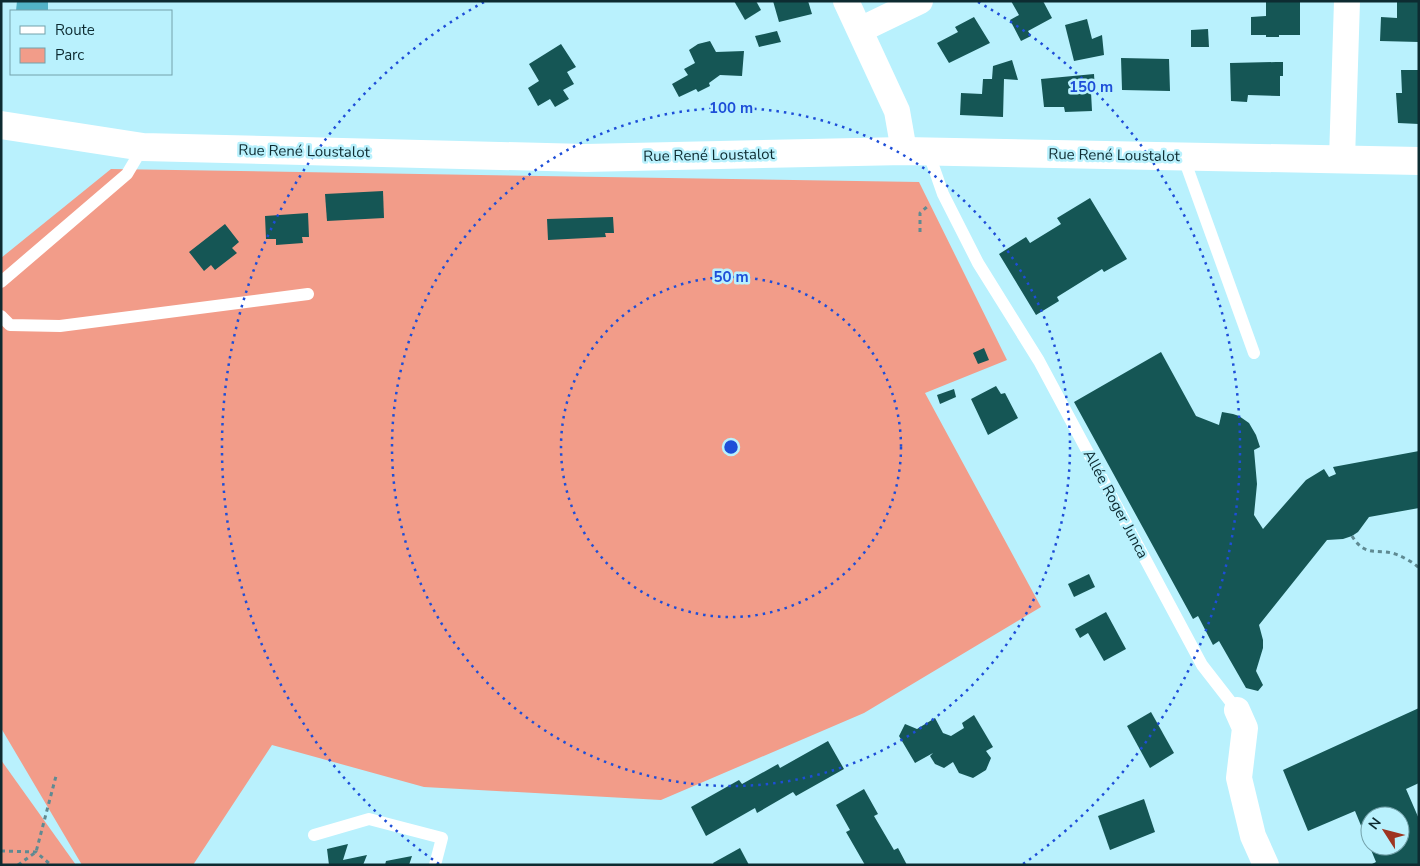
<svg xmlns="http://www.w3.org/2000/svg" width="1420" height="866" font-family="'Nunito Sans',sans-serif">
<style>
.green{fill:#f29c89}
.water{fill:#52b2c6}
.building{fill:#155655;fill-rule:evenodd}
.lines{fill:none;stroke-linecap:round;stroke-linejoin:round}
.path{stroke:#5f8a92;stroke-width:3;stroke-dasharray:4 4;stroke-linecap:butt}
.service{stroke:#fff;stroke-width:12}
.minor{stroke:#fff;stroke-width:26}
.tertiary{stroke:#fff;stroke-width:28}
.ring{fill:none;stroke:#1d4ed8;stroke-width:2.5;stroke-dasharray:2.5 5}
.labels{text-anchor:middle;stroke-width:5;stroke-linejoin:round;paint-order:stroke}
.street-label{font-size:15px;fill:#0d2b31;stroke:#b9f1fd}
.centre{fill:#1d4ed8;stroke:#b9f1fd;stroke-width:2.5}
.ring-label{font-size:15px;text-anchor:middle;font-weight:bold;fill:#1d4ed8;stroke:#b9f1fd;stroke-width:5;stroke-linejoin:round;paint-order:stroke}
</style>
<rect width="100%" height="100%" fill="#b9f1fd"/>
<g class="green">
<path d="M111,169L919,182L1007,360L925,393L1041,607L864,713L661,800L424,787L272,745L193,865H82L1,728V258Z"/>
<path d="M1,760L76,865H1Z"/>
</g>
<path class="water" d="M17,1H48V11H16Z"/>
<g class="building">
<path d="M734,1H756L761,10L745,20Z"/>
<path d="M773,1H808L812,14L779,22Z"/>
<path d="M1011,1H1043L1052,18L1028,31L1031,36L1021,41L1010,20L1019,15Z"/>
<path d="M1266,1H1300V35H1279V37H1266V35H1251V17L1266,16Z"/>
<path d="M1397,1H1419V42L1380,41L1381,17L1397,18Z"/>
<path d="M974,17L990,43L949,63L937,43L958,32L955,27Z"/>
<path d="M1087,19L1092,39L1102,35L1104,55L1074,61L1065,25Z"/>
<path d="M1208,29L1209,47H1191V30Z"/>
<path d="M777,31L781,42L759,47L755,36Z"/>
<path d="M710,41L716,52L744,51L742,76L720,75L709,83L710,86L698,92L696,89L679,97L672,84L688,75L684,69L695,63L689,50L698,44Z"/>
<path d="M561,44L576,67L567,72L574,84L563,90L569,99L555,107L550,99L538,106L528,88L539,81L529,64Z"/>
<path d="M1121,58L1169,59L1170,91L1122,90Z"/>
<path d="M1012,60L1018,80L1004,79L1003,117L960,115L961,93L982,94L983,79H992L993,66Z"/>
<path d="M1276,62H1283V76H1280V96L1248,95L1247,102L1231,101L1230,63Z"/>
<path d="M1401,70H1419V124L1398,123L1396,93H1402Z"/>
<path d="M1094,74L1095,91L1091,92L1092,111L1065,112L1064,107H1044L1041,79Z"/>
<path d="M383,191L384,218L327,221L325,194Z"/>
<path d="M1090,198L1127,259L1104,272L1102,269L1057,297L1059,301L1036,315L999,254L1026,237L1030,243L1061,224L1057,218Z"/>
<path d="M308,213L309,237H302L303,243L276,245V239H266L265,216Z"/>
<path d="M613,217L614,233H605L606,237L548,240L547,219Z"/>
<path d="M225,224L239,242L232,248L237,253L215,270L211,265L204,271L189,252Z"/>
<path d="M984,348L989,360L978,364L973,353Z"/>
<path d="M1161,352L1196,416L1219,425L1222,412L1233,414L1239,416L1249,423L1256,435L1260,447L1254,450L1257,484L1254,515L1263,529L1306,480L1324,469L1329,477L1336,474L1333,467L1419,451V508L1369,517L1358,532L1352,536L1343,539L1327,540L1259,625L1263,640V648L1256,671L1263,685L1258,691L1246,688L1219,641L1213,645L1198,616L1193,619L1074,402Z"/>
<path d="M996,386L1001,394L1005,393L1018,418L988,435L971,399Z"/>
<path d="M954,389L956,397L940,404L937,395Z"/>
<path d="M1089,574L1095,587L1074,597L1068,584Z"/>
<path d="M1106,612L1126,649L1104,661L1088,633L1080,638L1075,629Z"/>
<path d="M1419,708V783L1406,789L1419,819V865H1370L1376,862L1355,811L1308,831L1283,770ZM1370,816H1400V846H1370Z"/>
<path d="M1151,712L1174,753L1150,768L1127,726Z"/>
<path d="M974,715L993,747L986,751L991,758L986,770L973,778L959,773L953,762L944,768L935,764L930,756L933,753L915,763L899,736L905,724L917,729L935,718L943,733L951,736L964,728L962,723Z"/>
<path d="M828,741L844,769L796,796L793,792L757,813L755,808L706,836L691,807L739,780L742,784L778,764L780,768Z"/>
<path d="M864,789L878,814L874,816L894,850L898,848L907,865H865L846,832L850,830L836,805Z"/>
<path d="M1144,799L1155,832L1110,850L1098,816Z"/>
<path d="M348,844L343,860L367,855L363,865H329L327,849Z"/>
<path d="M740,848L749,865H714L713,863Z"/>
<path d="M412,856L409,865H385L386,861Z"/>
</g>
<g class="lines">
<g class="path">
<path d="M920,232V213L929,205"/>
<path d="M1352,536C1366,559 1378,547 1398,555C1405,558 1414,563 1419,568"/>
<path d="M1,851L36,852L51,865"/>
<path d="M18,865L36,852L56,776"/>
</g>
<g class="service">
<path d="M928,151L943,194L978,263L1039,361L1202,665L1237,710"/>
<path d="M1183,156L1254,353"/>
<path d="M1,282L127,174L143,147"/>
<path d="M1,316L10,325L60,326L308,294"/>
<path d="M314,835L369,819L442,838L435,865"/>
</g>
<g class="minor">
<path d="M846,1L897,111L904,151"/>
<path d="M860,30L920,1"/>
<path d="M1342,159L1347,1"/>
<path d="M1237,710L1245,728L1239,778L1253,836L1266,865"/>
</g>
<path class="tertiary" d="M1,125L143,147L585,158L904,151L1419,161"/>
</g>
<g class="ring">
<circle cx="731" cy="447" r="170"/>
<circle cx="731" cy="447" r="339"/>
<path d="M439 864A509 509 0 0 1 484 2M978 2A509 509 0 0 1 1023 864"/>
</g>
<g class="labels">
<g class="street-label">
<text transform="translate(304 151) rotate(1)" y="5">Rue René Loustalot</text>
<text transform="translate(709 155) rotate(-1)" y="5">Rue René Loustalot</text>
<text transform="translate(1114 155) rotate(1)" y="5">Rue René Loustalot</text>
<text transform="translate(1116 504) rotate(62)" y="5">Allée Roger Junca</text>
</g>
</g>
<circle cx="731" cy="447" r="8" class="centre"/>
<g class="ring-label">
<text x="1091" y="92">150 m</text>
<text x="731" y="113">100 m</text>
<text x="731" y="282">50 m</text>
</g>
<rect width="1420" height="866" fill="none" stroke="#0d2b31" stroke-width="5"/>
<rect x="10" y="10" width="162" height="65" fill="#b9f1fd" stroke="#74a2ab"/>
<rect x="20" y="26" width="25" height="8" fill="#ffffff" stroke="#74a2ab"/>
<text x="55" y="35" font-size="15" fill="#0d2b31">Route</text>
<rect x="20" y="48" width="25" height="15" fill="#f29c89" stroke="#74a2ab"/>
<text x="55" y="60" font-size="15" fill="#0d2b31">Parc</text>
<g transform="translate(1385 831) rotate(306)"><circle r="24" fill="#b9f1fd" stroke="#74a2ab"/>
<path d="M0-4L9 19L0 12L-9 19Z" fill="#9e3521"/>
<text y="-8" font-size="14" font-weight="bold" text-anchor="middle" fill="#0d2b31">N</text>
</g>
</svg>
